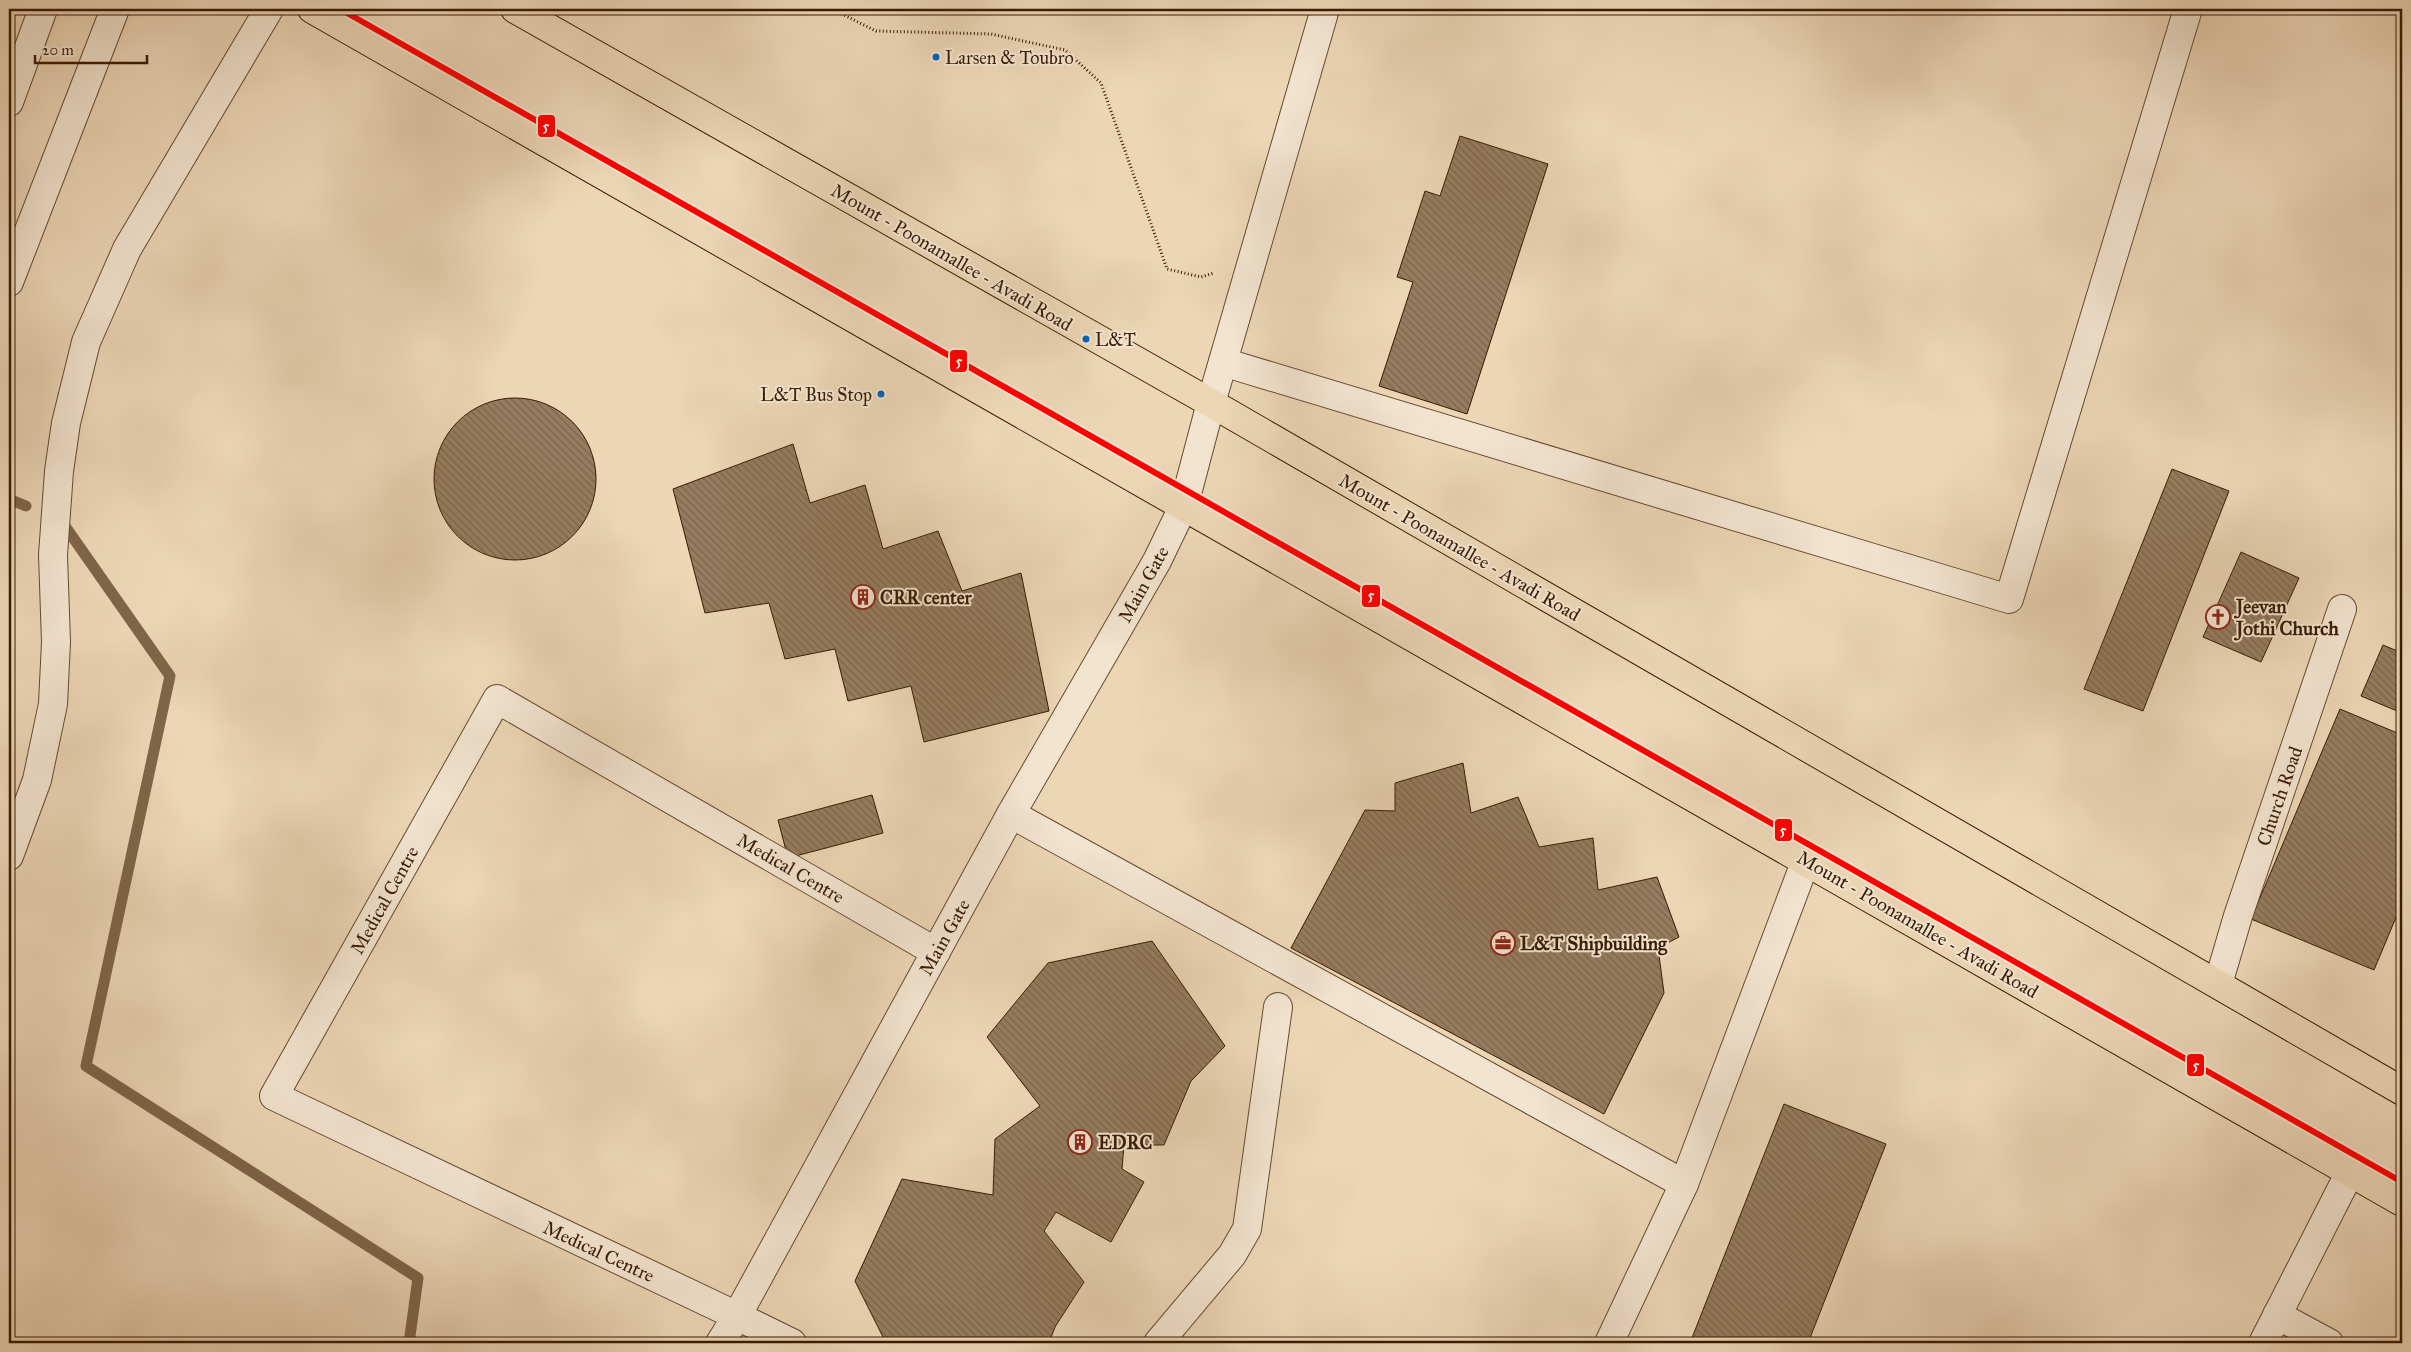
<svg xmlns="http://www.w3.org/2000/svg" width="2411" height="1352" font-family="'IM FELL Great Primer',serif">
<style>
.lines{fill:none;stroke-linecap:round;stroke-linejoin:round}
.stream{stroke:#7f654a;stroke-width:11}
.building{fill:url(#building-back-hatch);stroke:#381b03}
.minor-casing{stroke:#654a30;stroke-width:30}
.major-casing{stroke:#381b03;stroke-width:30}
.path{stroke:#381b03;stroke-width:3;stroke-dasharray:1 2.5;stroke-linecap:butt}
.minor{stroke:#f3e4d0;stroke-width:28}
.major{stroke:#ecd6b6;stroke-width:28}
.metro-1-casing{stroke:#f3e4d0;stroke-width:10}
.metro-1{stroke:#f00;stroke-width:6}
.bus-dot{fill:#0065bd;stroke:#f3e4d0;stroke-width:2}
.labels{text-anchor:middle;stroke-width:4;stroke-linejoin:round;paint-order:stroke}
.bus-label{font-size:18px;fill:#381b03;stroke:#f3e4d0;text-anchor:start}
.street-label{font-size:19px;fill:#381b03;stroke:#f3e4d0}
.poi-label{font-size:19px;font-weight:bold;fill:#381b03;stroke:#f3e4d0;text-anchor:start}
.line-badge{stroke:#f3e4d0;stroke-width:2}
.badge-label{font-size:14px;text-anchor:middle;font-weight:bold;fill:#fff}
</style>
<defs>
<pattern id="building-back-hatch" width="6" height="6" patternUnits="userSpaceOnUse" patternTransform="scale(1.25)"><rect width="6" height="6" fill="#967c60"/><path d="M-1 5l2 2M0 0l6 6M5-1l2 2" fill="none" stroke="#7b654d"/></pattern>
</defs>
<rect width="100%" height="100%" fill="#ecd6b6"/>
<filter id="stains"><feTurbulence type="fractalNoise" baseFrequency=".004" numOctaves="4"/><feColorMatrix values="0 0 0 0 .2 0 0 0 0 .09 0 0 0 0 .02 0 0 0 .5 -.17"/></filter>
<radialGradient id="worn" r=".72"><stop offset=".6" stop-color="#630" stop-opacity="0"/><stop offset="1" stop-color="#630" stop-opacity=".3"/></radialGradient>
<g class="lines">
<g class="stream">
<path d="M9,499L26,506"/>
<path d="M60,519L170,676L86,1066L418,1278L409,1343"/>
</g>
</g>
<g class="building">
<path d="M1460,136L1548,164L1467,414L1379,386L1413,282L1397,277L1425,191L1440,196Z"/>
<circle cx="515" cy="479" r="81"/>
<path d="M793,444L810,503L865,485L883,549L938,531L962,591L1021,573L1049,711L924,742L911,686L848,701L835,649L785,659L769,603L705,613L673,489Z"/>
<path d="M2172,469L2229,491L2143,711L2084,689Z"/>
<path d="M2241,552L2299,578L2261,662L2203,637Z"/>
<path d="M2383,645L2402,653V713L2361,696Z"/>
<path d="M2340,709L2402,735V903L2374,970L2251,919Z"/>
<path d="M1463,763L1471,813L1518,797L1539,847L1593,838L1598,890L1657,877L1679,937L1658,948L1664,993L1604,1114L1291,948L1365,810L1395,811V783Z"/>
<path d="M872,795L883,833L788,858L778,820Z"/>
<path d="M1152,941L1225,1046L1191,1081L1164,1145H1124L1122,1169L1144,1182L1111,1242L1056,1212L1044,1231L1084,1282L1055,1327L1049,1343H886L855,1281L902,1179L993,1195L995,1139L1040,1106L987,1037L1048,963Z"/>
<path d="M1784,1104L1886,1144L1808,1343H1690Z"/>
</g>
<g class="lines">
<defs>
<g id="minor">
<path d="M9,102L43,9"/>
<path d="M9,282L115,9"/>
<path d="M1223,362L2009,599L2188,9"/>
<path d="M1011,814L1684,1184"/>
<path d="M9,856L37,780L53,704L56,642L53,555L59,471L66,423L86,342L127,249L269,9"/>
<path d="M2218,984L2238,916L2342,609"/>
<path d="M2277,1315L2329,1343"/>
<path d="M720,1343L737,1316L274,1096L497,699L936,952"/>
<path d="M792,1343L737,1316L1011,814L1157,561L1184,505L1211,403L1325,9"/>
<path d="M1158,1343L1232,1255L1247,1229L1278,1007"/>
<path d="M1609,1343L1684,1184L1806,860"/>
<path d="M2263,1343L2350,1172"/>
</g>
<g id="major">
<path d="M312,9L2402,1202"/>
<path d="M515,9L1211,403L2402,1091"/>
</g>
</defs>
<use href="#minor" class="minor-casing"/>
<use href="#major" class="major-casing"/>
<path class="path" d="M832,9L876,31L991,34L1065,50L1101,83L1167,269L1201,277L1214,273"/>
<use href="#minor" class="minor"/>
<use href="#major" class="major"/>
<defs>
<path id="metro-1" d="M340,9L2402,1182"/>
</defs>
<use href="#metro-1" class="metro-1-casing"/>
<use href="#metro-1" class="metro-1"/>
</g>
<defs>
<symbol id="building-ring" viewBox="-11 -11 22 22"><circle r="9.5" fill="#f3e4d0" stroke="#8f2418" stroke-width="1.5"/><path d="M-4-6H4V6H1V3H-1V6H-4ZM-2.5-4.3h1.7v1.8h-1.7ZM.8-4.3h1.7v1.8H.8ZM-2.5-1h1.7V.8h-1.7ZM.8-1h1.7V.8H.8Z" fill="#8f2418"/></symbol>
<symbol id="church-ring" viewBox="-11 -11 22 22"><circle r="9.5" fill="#f3e4d0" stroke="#8f2418" stroke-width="1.5"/><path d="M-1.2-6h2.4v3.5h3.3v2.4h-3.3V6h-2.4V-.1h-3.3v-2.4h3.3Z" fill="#8f2418"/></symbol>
<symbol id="office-ring" viewBox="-11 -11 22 22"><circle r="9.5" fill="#f3e4d0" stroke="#8f2418" stroke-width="1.5"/><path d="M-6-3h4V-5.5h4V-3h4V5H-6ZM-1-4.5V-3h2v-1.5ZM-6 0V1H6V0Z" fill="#8f2418"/></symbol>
</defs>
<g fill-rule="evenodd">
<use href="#building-ring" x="849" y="583" width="28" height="28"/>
<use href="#church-ring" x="2204" y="603" width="28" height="28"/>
<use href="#office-ring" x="1489" y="929" width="28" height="28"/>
<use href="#building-ring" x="1066" y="1128" width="28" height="28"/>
</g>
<g class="bus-dot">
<circle cx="936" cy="57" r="4.5"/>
<circle cx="1086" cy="339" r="4.5"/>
<circle cx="881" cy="394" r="4.5"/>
</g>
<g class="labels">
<g class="bus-label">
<text x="945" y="64">Larsen &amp; Toubro</text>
<text x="1095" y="346">L&amp;T</text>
<text x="872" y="401" text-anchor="end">L&amp;T Bus Stop</text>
</g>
<g class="street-label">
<text transform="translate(952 257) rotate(30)" y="7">Mount - Poonamallee - Avadi Road</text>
<text transform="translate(1460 547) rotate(30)" y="7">Mount - Poonamallee - Avadi Road</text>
<text transform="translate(1143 584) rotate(-61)" y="7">Main Gate</text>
<text transform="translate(2279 796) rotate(-71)" y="7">Church Road</text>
<text transform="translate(791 868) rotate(30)" y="7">Medical Centre</text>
<text transform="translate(384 900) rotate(-61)" y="7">Medical Centre</text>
<text transform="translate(1918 924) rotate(30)" y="7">Mount - Poonamallee - Avadi Road</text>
<text transform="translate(944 937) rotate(-61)" y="7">Main Gate</text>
<text transform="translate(599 1251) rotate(25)" y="7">Medical Centre</text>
</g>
<g class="poi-label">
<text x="880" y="604">CRR center</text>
<text x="2236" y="613">Jeevan<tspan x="2236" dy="22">Jothi Church</tspan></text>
<text x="1520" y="950">L&amp;T Shipbuilding</text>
<text x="1098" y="1149">EDRC</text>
</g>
</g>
<g class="line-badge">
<rect x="537" y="114" width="19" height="24" rx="5" fill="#f00"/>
<rect x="949" y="349" width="19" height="24" rx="5" fill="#f00"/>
<rect x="1361" y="584" width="20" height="24" rx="5" fill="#f00"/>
<rect x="1774" y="818" width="19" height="24" rx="5" fill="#f00"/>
<rect x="2186" y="1053" width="19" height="24" rx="5" fill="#f00"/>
</g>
<g class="badge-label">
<text x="546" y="131">5</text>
<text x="959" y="366">5</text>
<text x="1371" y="600">5</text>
<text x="1783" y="835">5</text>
<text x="2196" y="1070">5</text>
</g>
<rect width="2411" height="1352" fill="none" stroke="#ecd6b6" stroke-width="30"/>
<rect x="10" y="10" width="2391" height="1332" fill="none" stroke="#381b03" stroke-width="2.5"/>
<rect x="15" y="15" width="2381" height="1322" fill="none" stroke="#381b03"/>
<path d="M35 55v8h112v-8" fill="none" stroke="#381b03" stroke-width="2.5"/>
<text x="42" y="55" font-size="15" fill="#381b03" stroke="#f3e4d0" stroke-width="4" paint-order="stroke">20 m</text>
<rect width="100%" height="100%" filter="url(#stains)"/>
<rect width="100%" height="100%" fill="url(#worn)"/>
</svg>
